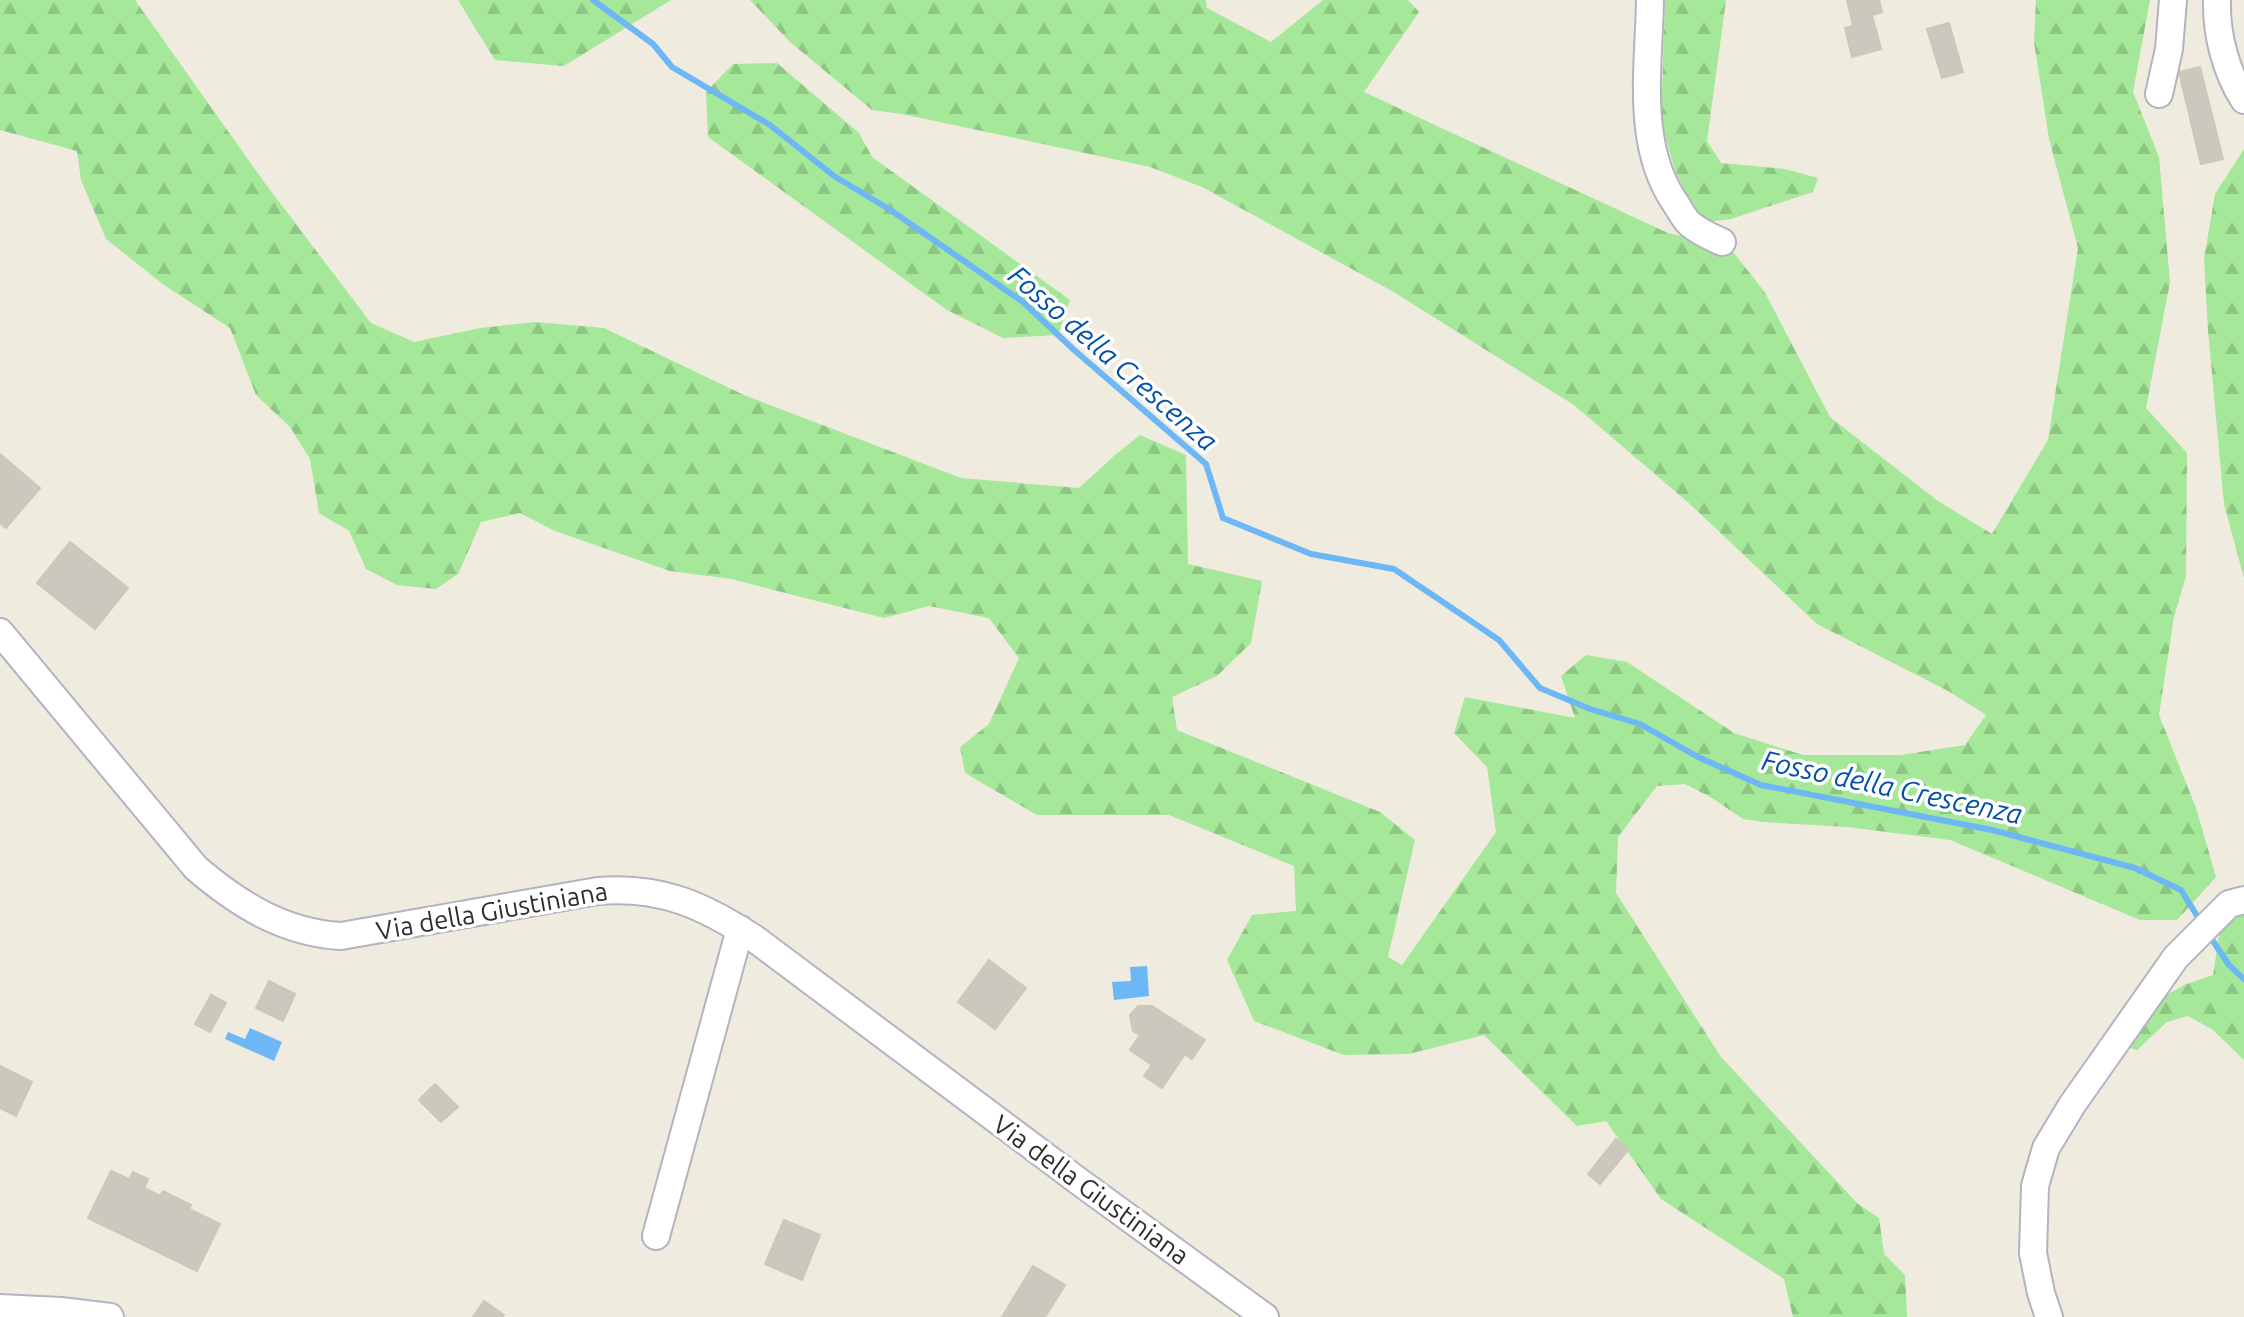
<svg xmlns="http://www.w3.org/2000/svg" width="2244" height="1317" font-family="Ubuntu,sans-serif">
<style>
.forest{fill:url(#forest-firs)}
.water{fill:#6db7f6}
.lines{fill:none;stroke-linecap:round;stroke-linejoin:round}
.stream{stroke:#6db7f6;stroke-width:6}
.building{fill:#cbc9bd;stroke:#cbc8b8;stroke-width:2}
.minor-casing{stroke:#b3b3c1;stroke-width:30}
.minor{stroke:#fff;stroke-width:26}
.labels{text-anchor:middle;stroke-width:7;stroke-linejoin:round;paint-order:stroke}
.street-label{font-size:26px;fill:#2d2d2d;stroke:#fff}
.water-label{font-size:28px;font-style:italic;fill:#0551a9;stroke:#fff}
</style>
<defs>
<pattern id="forest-firs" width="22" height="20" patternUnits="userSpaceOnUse" patternTransform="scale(2)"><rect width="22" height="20" fill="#a5e899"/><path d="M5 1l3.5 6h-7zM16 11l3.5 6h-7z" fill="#8ec784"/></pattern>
</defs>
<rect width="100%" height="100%" fill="#efebdf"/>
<g class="forest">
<path d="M0,0H135L264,182L371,323L414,342L480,328L536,322L604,328L744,395L961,478L1079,488L1115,455L1140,435L1186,455L1188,564L1262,581L1251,643L1217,676L1172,697L1177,730L1380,812L1415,840L1388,957L1402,965L1496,832L1487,767L1454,733L1465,697L1575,718L1561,676L1586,655L1627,662L1734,733L1803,755H1901L1965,745L1986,715L1950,692L1817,624L1691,505L1574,405L1392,291L1202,187L1150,167L902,114L872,110L790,42L750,0H1206L1207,8L1271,42L1323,0H1408L1419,12L1364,92L1668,233L1729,247L1764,291L1830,417L1938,501L1992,534L2048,440L2078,248L2049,139L2034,42L2036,0H2150L2133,92L2159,157L2170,282L2146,408L2187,453L2186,576L2174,617L2159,715L2196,808L2216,877L2177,920H2140L1950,840L1847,827L1763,822L1743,819L1712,798L1685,784L1657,786L1618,837L1616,893L1721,1057L1857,1203L1879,1218L1884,1254L1905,1275L1907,1317H1793L1784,1279L1661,1199L1606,1121L1577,1126L1484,1035L1409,1054L1344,1055L1254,1021L1227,960L1252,915L1296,911L1294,866L1169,815H1037L965,773L960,747L989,724L1019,658L989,618L929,606L884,618L731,579L670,571L555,531L520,513L481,522L458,574L436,589L397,585L366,569L349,531L319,513L310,459L290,427L256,395L230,328L164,285L106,239L81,180L77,151L0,130Z"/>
<path d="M458,0H671L564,66L495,60Z"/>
<path d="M1665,0H1726L1707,141L1721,163L1785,169L1818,178L1813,192L1731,219L1707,222L1690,202L1675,170L1661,122Z"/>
<path d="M777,63L859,133L872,157L1070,300L1058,335L1003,338L947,310L708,137L706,92L733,64Z"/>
<path d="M2244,149V578L2224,504L2208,331L2204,259L2215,194Z"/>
<path d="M2244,908V1060L2213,1030L2188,1016L2167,1022L2137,1050L2127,1047L2158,1000L2184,985L2213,975L2221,923Z"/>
</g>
<g class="water">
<path d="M1147,966L1149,996L1114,1000L1112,982L1131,981L1130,967Z"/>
<path d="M250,1028L282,1042L274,1061L225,1039L228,1032L245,1039Z"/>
</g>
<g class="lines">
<g class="stream">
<path d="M593,0L653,44L672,67L770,125L834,176L889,209L1023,302L1073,349L1206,464L1223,518L1311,554L1394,569L1499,640L1540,688L1590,709L1640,724L1698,757L1761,785L1992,830L2135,868L2181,890L2201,922"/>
<path d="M2209,935L2229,965L2244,979"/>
</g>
</g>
<g class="building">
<path d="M1847,0H1879L1882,12L1872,15L1881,49L1852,57L1845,28L1853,26Z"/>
<path d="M1949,23L1963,72L1942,78L1927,29Z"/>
<path d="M2200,67L2223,159L2201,164L2179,72Z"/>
<path d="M0,454L40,488L6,528L0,523Z"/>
<path d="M70,542L128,588L95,629L37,583Z"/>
<path d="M989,960L1026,988L995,1029L958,1002Z"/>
<path d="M269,981L295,994L283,1021L256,1008Z"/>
<path d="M211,995L226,1003L210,1032L195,1024Z"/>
<path d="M1138,1006H1152L1205,1040L1192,1059L1185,1054L1162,1088L1144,1076L1152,1065L1130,1050L1140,1035L1133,1031L1130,1015Z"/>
<path d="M0,1066L32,1082L16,1116L0,1108Z"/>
<path d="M435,1084L458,1107L441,1122L419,1100Z"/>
<path d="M1616,1139L1629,1149L1600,1184L1588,1174Z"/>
<path d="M111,1171L129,1179L133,1172L148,1179L144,1188L160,1196L163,1191L191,1205L189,1209L220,1224L197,1271L88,1218Z"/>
<path d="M784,1220L820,1235L802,1280L765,1264Z"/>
<path d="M1033,1266L1065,1285L1045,1317H1002Z"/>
<path d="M484,1301L504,1315L502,1317H473Z"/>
</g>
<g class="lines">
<defs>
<g id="minor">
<path d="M1650,0C1649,67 1635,146 1676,204C1680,210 1684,219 1690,224C1699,232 1711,237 1722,242"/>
<path d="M2217,0C2216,34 2226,72 2244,100"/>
<path d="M2159,94L2169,49L2173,0"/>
<path d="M0,632L196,868C238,904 284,933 341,936L598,891C661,886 703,905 755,939L1081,1183L1265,1317"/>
<path d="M656,1236L740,929"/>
<path d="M0,1308L61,1311L110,1317"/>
<path d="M2049,1317L2041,1293L2033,1253L2035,1186L2046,1148L2072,1105L2176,957L2229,904L2244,900"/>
</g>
</defs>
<use href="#minor" class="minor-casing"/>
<use href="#minor" class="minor"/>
</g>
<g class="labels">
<g class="street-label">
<text transform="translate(492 911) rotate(-10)" y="9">Via della Giustiniana</text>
<text transform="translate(1091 1190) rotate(36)" y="9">Via della Giustiniana</text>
</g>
<g class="water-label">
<text transform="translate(1113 358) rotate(41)" y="10">Fosso della Crescenza</text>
<text transform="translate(1892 787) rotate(12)" y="10">Fosso della Crescenza</text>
</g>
</g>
</svg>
